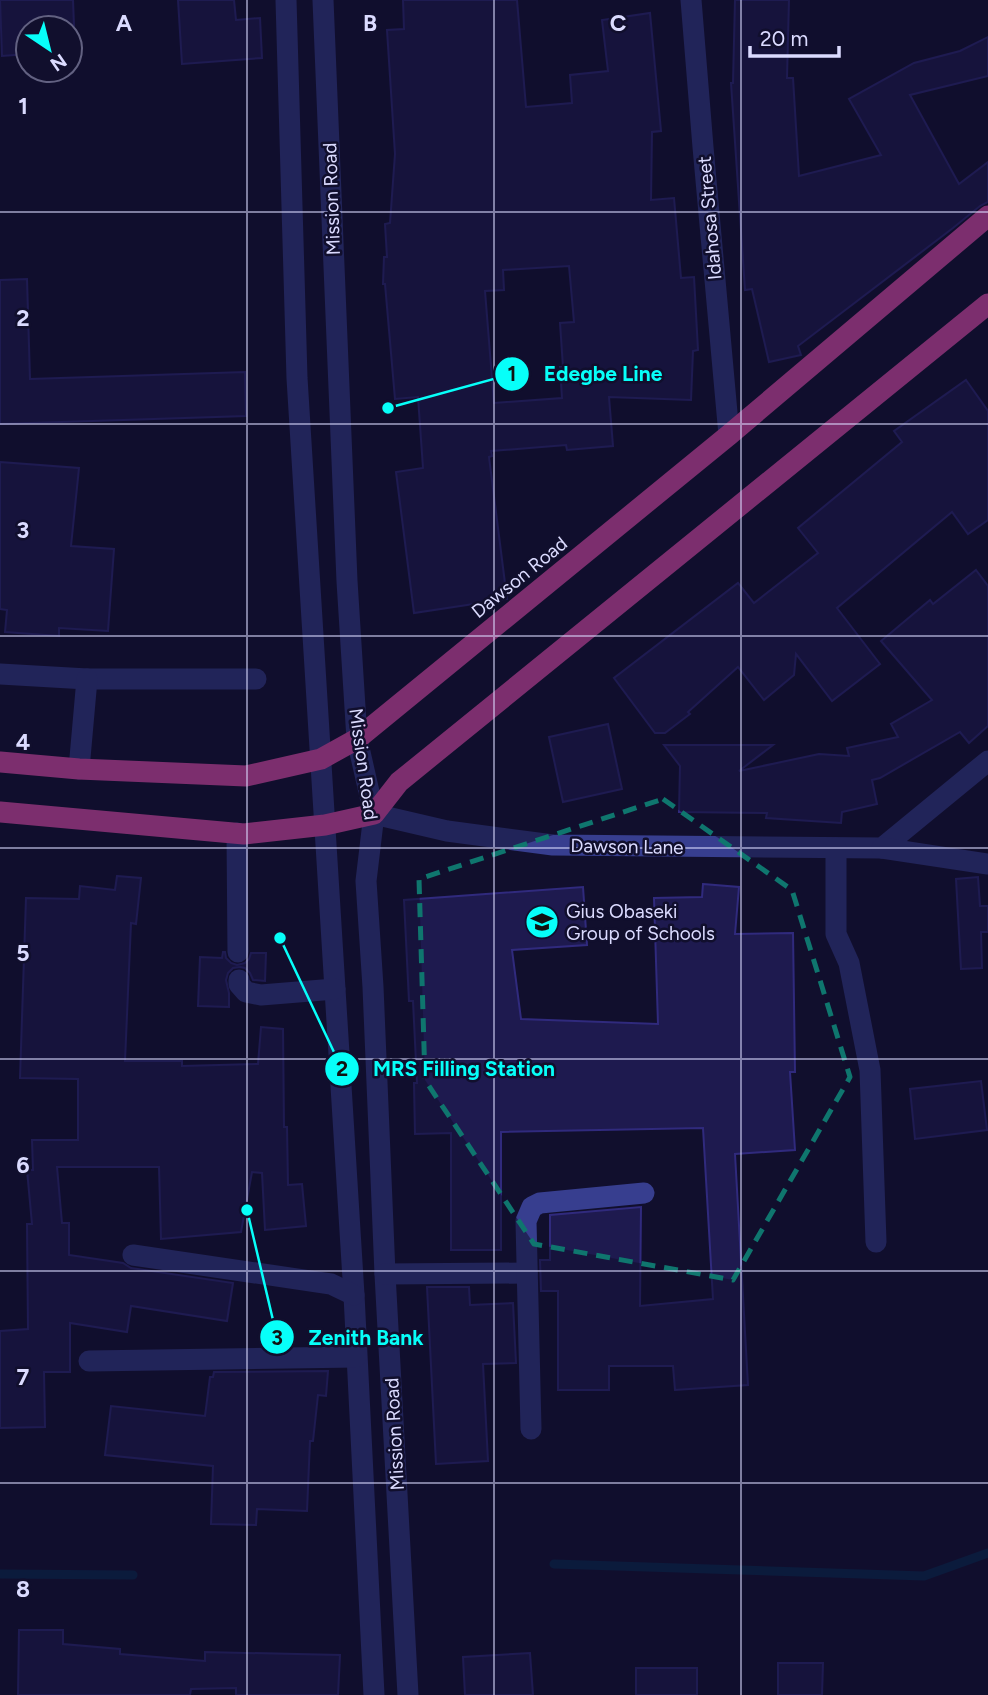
<svg xmlns="http://www.w3.org/2000/svg" width="988" height="1695" font-family="Figtree,sans-serif">
<style>
.lines{fill:none;stroke-linecap:round;stroke-linejoin:round}
.stream{stroke:#062a4f;stroke-width:9}
.building{fill:#1e1a4f;stroke:#302a7d;stroke-width:2;fill-rule:evenodd}
.minor{stroke:#373e8f;stroke-width:21}
.highway{stroke:#ff56bc;stroke-width:21}
.marked{fill:none;stroke:#0f766e;stroke-width:5;stroke-dasharray:14 9;stroke-linejoin:round}
.grid{fill:none;stroke:#dbdbff;stroke-width:2;stroke-opacity:0.55}
.labels{text-anchor:middle;stroke-width:5;stroke-linejoin:round;paint-order:stroke}
.street-label{font-size:19px;fill:#dbdbff;stroke:#110f2d}
.poi-label{font-size:19px;fill:#dbdbff;stroke:#110f2d;text-anchor:start}
.grid-label{font-size:23px;text-anchor:middle;font-weight:bold;fill:#dbdbff;stroke:#110f2d;stroke-width:5;stroke-linejoin:round;paint-order:stroke}
.leader{fill:none;stroke:#07fff9;stroke-width:2.5}
.callout-dot{fill:#07fff9;stroke:#110f2d;stroke-width:2.5}
.mark-label{font-size:21px;text-anchor:middle;font-weight:bold;fill:#111}
.callout-label{font-size:21px;text-anchor:middle;font-weight:bold;fill:#07fff9;stroke:#110f2d;stroke-width:5;stroke-linejoin:round;paint-order:stroke}
</style>
<rect width="100%" height="100%" fill="#110f2d"/>
<g class="lines">
<g class="stream">
<path d="M554,1564L924,1576L988,1553"/>
<path d="M0,1574L133,1575"/>
</g>
</g>
<g class="building">
<path d="M0,0H73L75,52H70V28H28V54L2,56Z"/>
<path d="M178,0H234L236,20L260,18L262,58L182,64Z"/>
<path d="M403,0H517L526,107L572,103L570,75L608,71L602,20L650,13L661,131L652,132L651,200L674,198L681,278L694,277L698,350L693,351L691,400L609,397L613,446L567,450L566,445L491,451L492,456L489,457L507,599L414,613L396,472L423,468L418,397L395,399L385,284H383L384,257H387L385,224L390,223L395,154L387,30L404,29ZM569,266L574,322L560,323L563,367H560L562,398L494,403L485,291L504,290L503,270Z"/>
<path d="M735,0H789L787,78H793L799,176L881,155L849,99L914,63L960,51L988,37V76L910,95L959,184L988,162V202L980,206L953,228L798,346L801,355L769,362L752,289L745,290L731,83H733Z"/>
<path d="M27,279L30,379L245,372L246,416L0,424V280Z"/>
<path d="M966,380L988,411V520L968,534L952,512L837,608L880,664L832,701L796,654L794,675L764,700L738,667L688,712L690,714L665,733H655L614,678L738,583L754,603L818,553L798,528L902,442L894,431Z"/>
<path d="M0,462L79,468L71,546L114,549L108,631L59,628V636L5,632L7,610L0,609Z"/>
<path d="M976,570L988,586V726L969,743L960,732L880,778L872,780L877,804L842,812L841,823L766,818L767,813L679,812L680,766L664,745H773L739,771L819,754L849,756L847,748L898,737L891,724L932,700L881,641L930,600L933,604Z"/>
<path d="M608,724L622,789L563,802L549,737Z"/>
<path d="M117,876L141,878L136,924L131,923L125,1061H182V1066L258,1064L261,1027L283,1029L284,1127H287L288,1185L302,1184L306,1226L265,1230L262,1173L252,1172L241,1232L161,1239L159,1167H57L62,1223H69V1255L123,1263L131,1268L233,1283L227,1321L131,1306L127,1332L70,1323V1372H44L45,1427L0,1428V1331L28,1329L27,1224H32L27,1170H33L32,1140H78V1079L20,1078L26,898L79,899L80,886L115,890Z"/>
<path d="M978,877L980,906H988V932H981L982,968L961,969L956,879Z"/>
<path d="M703,884L739,887L735,934L793,933L795,1072H790L795,1150L735,1154L748,1385L675,1390L673,1366H609V1390H558V1291H541L540,1260H550V1215L641,1207L640,1306L713,1299L703,1128L501,1132V1250H451V1133L415,1134L414,1083H417L413,1001H409L404,900L583,887L587,945L512,950L521,1019L658,1024L654,898L702,897Z"/>
<path d="M223,952H225L226,958L231,963L237,965L245,963L249,959L251,953H266L265,981L253,980L250,973L245,968L240,967L233,968L228,973L226,980L229,993V1007L198,1006L200,957L222,958Z"/>
<path d="M981,1081L987,1130L915,1139L910,1089Z"/>
<path d="M427,1287H469L470,1305L513,1303L516,1363L483,1364L488,1461L436,1464Z"/>
<path d="M328,1371L326,1396L318,1395L313,1441H310L307,1511L257,1509L256,1525L211,1524L213,1466L105,1455L111,1406L205,1416L210,1377H213L214,1372Z"/>
<path d="M19,1630H63V1644L120,1649V1654L205,1661V1652L340,1655L338,1695H236V1688L191,1689L190,1695H18Z"/>
<path d="M530,1653L533,1695H465L463,1657Z"/>
<path d="M778,1663H823L822,1695H778Z"/>
<rect x="636" y="1668" width="61" height="27"/>
</g>
<g class="lines">
<g class="minor">
<path d="M286,0L297,378L354,1295L374,1695"/>
<path d="M323,0L347,581L357,739L374,814L366,881L373,987L385,1274L408,1695"/>
<path d="M691,0L703,147L729,435"/>
<path d="M0,674L87,679H256"/>
<path d="M79,769L87,679"/>
<path d="M374,814L447,831L553,845L882,848L988,761"/>
<path d="M237,833L238,952"/>
<path d="M836,848V934L849,963L870,1070L876,1242"/>
<path d="M882,848L988,864"/>
<path d="M239,980V984L246,992L261,995L335,989"/>
<path d="M133,1255L331,1284L354,1295"/>
<path d="M385,1274L527,1273"/>
<path d="M89,1361L356,1357"/>
<path d="M531,1429L526,1221L532,1207L540,1203L644,1193"/>
</g>
<g class="highway">
<path d="M0,762L79,769L246,776L321,759L357,739L729,435L988,216"/>
<path d="M0,812L244,834L325,825L374,814L399,782L988,304"/>
</g>
</g>
<path d="M0 0H988V1695H0ZM663,799L792,890L850,1077L733,1280L534,1244L425,1080L419,879Z" fill="#110f2d" fill-opacity=".55" fill-rule="evenodd"/>
<path class="marked" d="M663,799L792,890L850,1077L733,1280L534,1244L425,1080L419,879Z"/>
<path class="grid" d="M247,0V1695M494,0V1695M741,0V1695M0,212H988M0,424H988M0,636H988M0,848H988M0,1059H988M0,1271H988M0,1483H988"/>
<defs>
<symbol id="school-disc" viewBox="-11 -11 22 22"><circle r="9.5" fill="#07fff9" stroke="#110f2d"/><path d="M0-5L7-2L0 1L-7-2ZM-4 1L0 2.5L4 1V4Q0 6-4 4Z" fill="#111"/></symbol>
</defs>
<g fill-rule="evenodd">
<use href="#school-disc" x="523" y="903" width="38" height="38"/>
</g>
<g class="labels">
<g class="street-label">
<text transform="translate(331 199) rotate(-92)" y="7">Mission Road</text>
<text transform="translate(709 218) rotate(-95)" y="7">Idahosa Street</text>
<text transform="translate(519 577) rotate(-39)" y="7">Dawson Road</text>
<text transform="translate(364 764) rotate(82)" y="7">Mission Road</text>
<text transform="translate(627 846) rotate(1)" y="7">Dawson Lane</text>
<text transform="translate(394 1434) rotate(-93)" y="7">Mission Road</text>
</g>
<g class="poi-label">
<text x="566" y="918">Gius Obaseki<tspan x="566" dy="22">Group of Schools</tspan></text>
</g>
</g>
<g class="grid-label">
<text x="124" y="31">A</text>
<text x="370" y="31">B</text>
<text x="618" y="31">C</text>
<text x="23" y="114">1</text>
<text x="23" y="326">2</text>
<text x="23" y="538">3</text>
<text x="23" y="750">4</text>
<text x="23" y="961">5</text>
<text x="23" y="1173">6</text>
<text x="23" y="1385">7</text>
<text x="23" y="1597">8</text>
</g>
<path class="leader" d="M388 408L512 374M280 938L342 1069M247 1210L277 1337"/>
<g class="callout-dot">
<circle cx="388" cy="408" r="7"/>
<circle cx="280" cy="938" r="7"/>
<circle cx="247" cy="1210" r="7"/>
<circle cx="512" cy="374" r="18"/>
<circle cx="342" cy="1069" r="18"/>
<circle cx="277" cy="1337" r="18"/>
</g>
<g class="mark-label">
<text x="512" y="381">1</text>
<text x="342" y="1076">2</text>
<text x="277" y="1345">3</text>
</g>
<g class="callout-label">
<text x="603" y="381">Edegbe Line</text>
<text x="464" y="1076">MRS Filling Station</text>
<text x="366" y="1345">Zenith Bank</text>
</g>
<g transform="translate(49 49) rotate(145)"><circle r="33" fill="#110f2d" stroke="#626181" stroke-width="2"/>
<path d="M0-5L12 26L0 18L-12 26Z" fill="#07fff9"/>
<text y="-10" font-size="19" font-weight="bold" text-anchor="middle" fill="#dbdbff">N</text>
</g>
<path d="M750 46v10h89v-10" fill="none" stroke="#dbdbff" stroke-width="3.5"/>
<text x="760" y="46" font-size="21" fill="#dbdbff" stroke="#110f2d" stroke-width="5" paint-order="stroke">20 m</text>
</svg>
